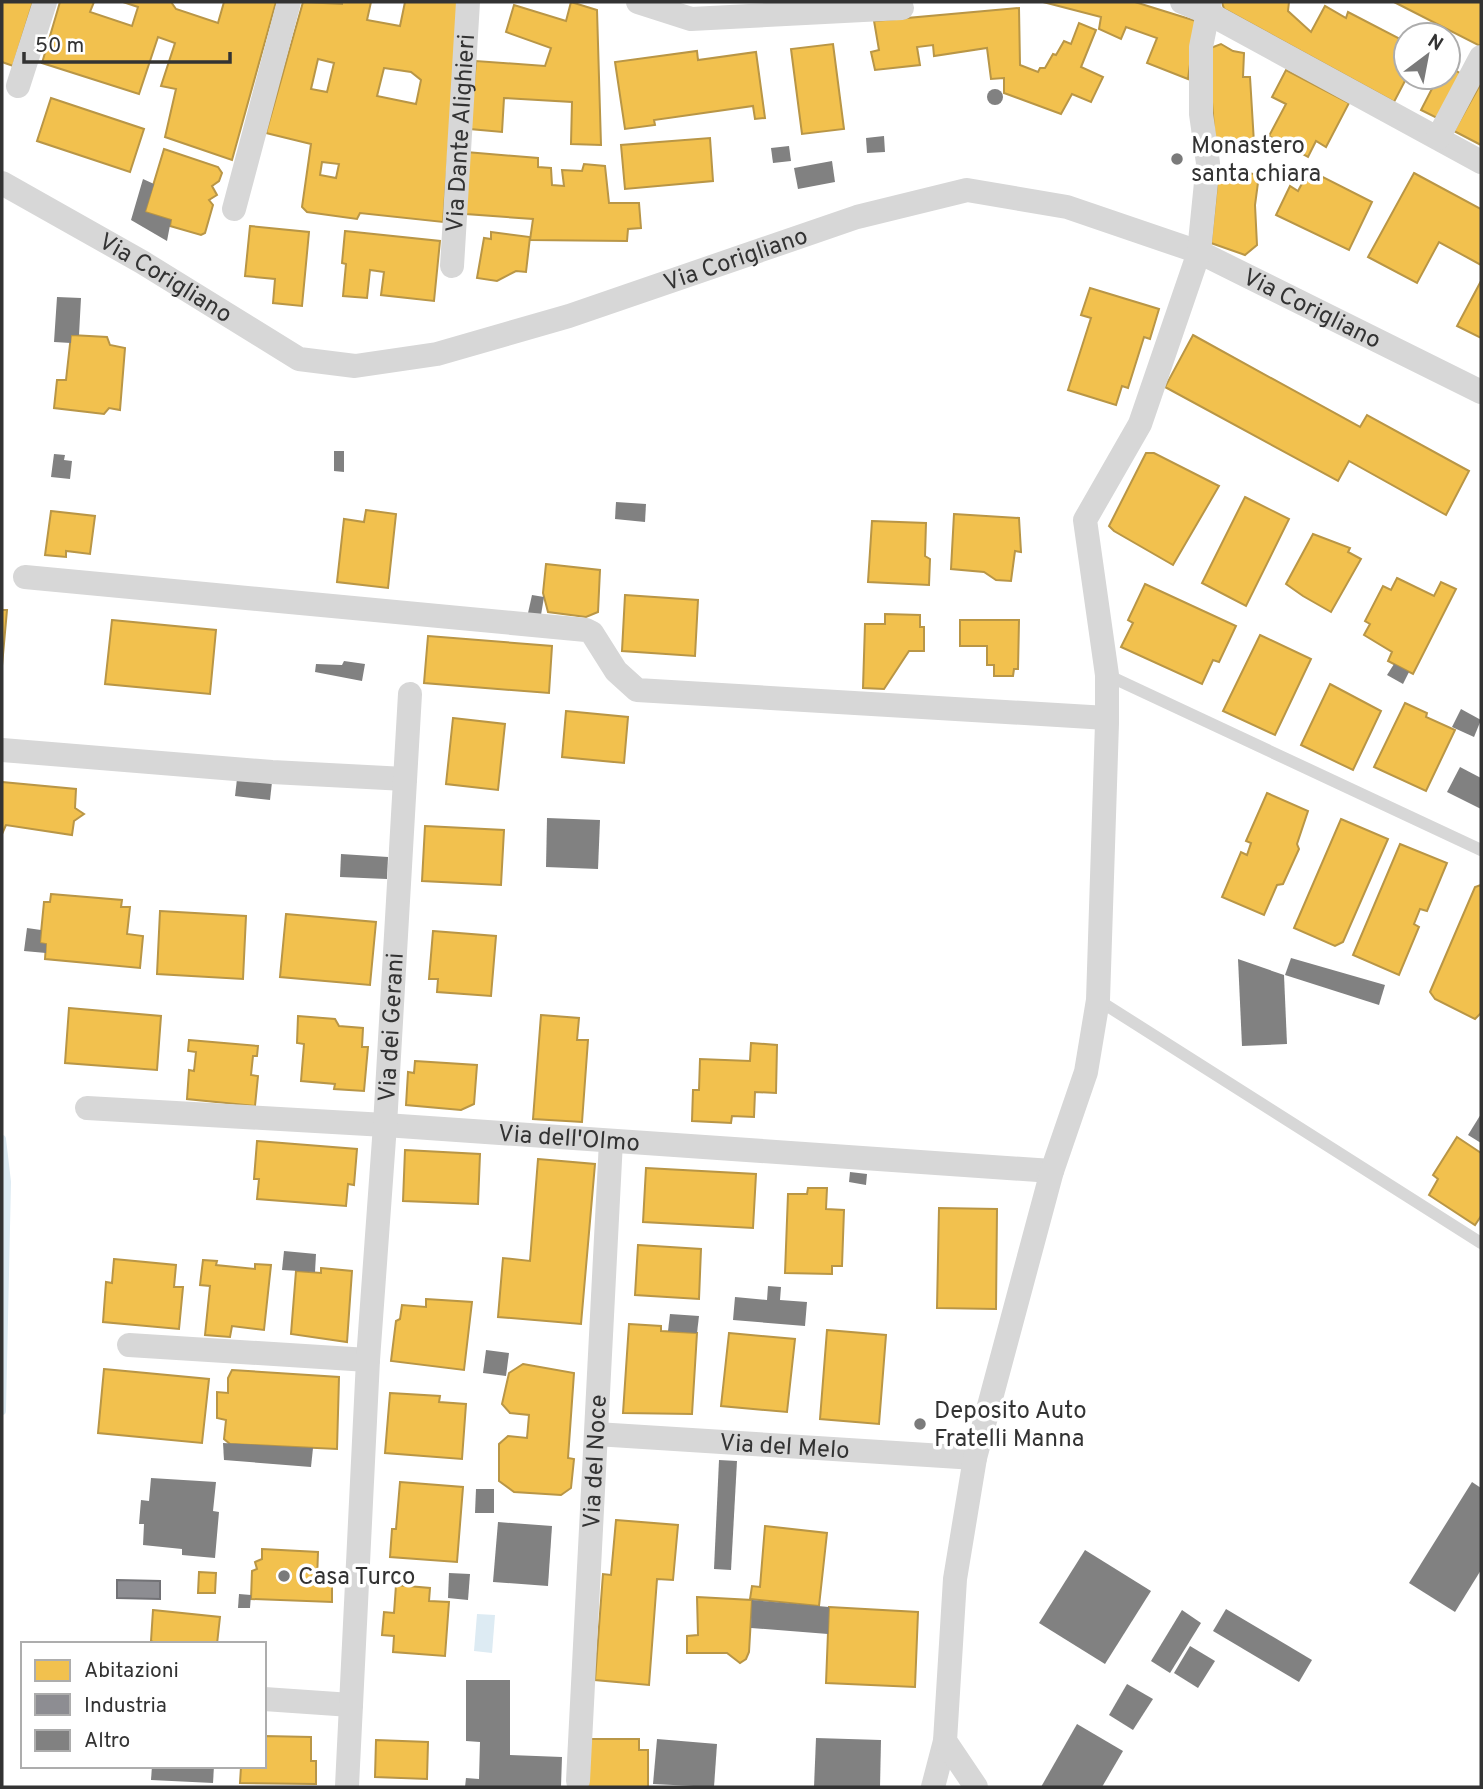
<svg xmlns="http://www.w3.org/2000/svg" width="1483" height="1789" font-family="Overpass,sans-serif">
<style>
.water{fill:#ddebf3}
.homes{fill:#f2c14e;stroke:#b99646;stroke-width:2;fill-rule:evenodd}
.industry{fill:#8d8d92;stroke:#727276;stroke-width:2}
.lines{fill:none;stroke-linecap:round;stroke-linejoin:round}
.stream{stroke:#ddebf3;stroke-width:8}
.building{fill:#818181}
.service{stroke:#d7d7d7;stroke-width:12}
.minor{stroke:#d7d7d7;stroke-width:24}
.poi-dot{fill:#7a7a7a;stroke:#fff;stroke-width:2.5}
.labels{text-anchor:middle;stroke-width:7;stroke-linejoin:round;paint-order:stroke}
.street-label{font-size:24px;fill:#333;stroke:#fff}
.poi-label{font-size:24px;fill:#333;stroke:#fff;text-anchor:start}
</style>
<rect width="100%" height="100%" fill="#fff"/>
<path class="water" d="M477,1614L495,1615L492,1653L474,1651Z"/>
<g class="homes">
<path d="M2,2H33L13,66L2,62Z"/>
<path d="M60,2H94L90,12L132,26L138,7L123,2H171L176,9L218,23L224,2H276L232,160L165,137L176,89L161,86L175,43L158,37L139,94L42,63Z"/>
<path d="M303,2L342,4V2H371L367,20L400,26L405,2H460L443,222L360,213L357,219L307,212L302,207L311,144L266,133ZM318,59L334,63L327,92L311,89ZM384,68L411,72L421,80L416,104L377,96ZM322,162L339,164L336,178L320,175Z"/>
<path d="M571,2L597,10L601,145L571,144L572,102L504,98L502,132L470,129L476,61L545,66L551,48L506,32L514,5L566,21Z"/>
<path d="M1043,2H1135L1196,21L1188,79L1147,63L1157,38L1126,27L1121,39L1099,29L1101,17Z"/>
<path d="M1222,2H1289L1288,11L1311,32L1325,6L1346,18L1348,12L1406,42L1407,77L1394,102L1224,9Z"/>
<path d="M1394,2H1481V44L1480,46Z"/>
<path d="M1019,8L1020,65L1038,72L1040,68H1045L1053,54L1056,55L1064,41L1071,44L1079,23L1096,30L1081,67L1103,77L1091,102L1072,94L1061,114L1004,93V78L991,79L987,48L934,56L933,45L917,47L920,65L875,70L871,52L879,50L874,21Z"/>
<path d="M833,44L844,129L802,134L791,49Z"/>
<path d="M1221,44L1233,51L1244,53L1243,77H1250L1254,143L1215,142L1208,49Z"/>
<path d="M697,51L698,60L756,52L765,118L755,119L753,106L654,120L655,125L625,129L615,62Z"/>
<path d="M1448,66L1463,75L1441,120L1421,110L1438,77H1448Z"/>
<path d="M1286,70L1349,103L1326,147L1316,141L1308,157L1269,136L1286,104L1272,97Z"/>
<path d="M1481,83V145L1454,131Z"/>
<path d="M51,98L144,129L130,172L37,141Z"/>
<path d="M710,138L713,181L625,189L621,145Z"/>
<path d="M164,149L218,167L222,173L219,181L212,186L217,195L209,200L213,205L205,233L201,235L170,226L171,220L145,212Z"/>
<path d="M466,152L538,158V167L551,168L552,185L564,186L562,170L582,171L584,164L605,166L609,203H639L641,228L628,229L627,241L530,240L533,219L466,214Z"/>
<path d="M1238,171L1259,175L1255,205L1257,245L1245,255L1211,243L1218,176L1238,177Z"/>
<path d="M1414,173L1481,209V265L1439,242L1417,283L1368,257Z"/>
<path d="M1307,174L1312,176L1317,174L1372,202L1349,250L1276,215L1290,186L1298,191Z"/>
<path d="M250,226L309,232L302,306L273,303L275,279L245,276Z"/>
<path d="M345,231L440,241L434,301L381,295L384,272L370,270L367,298L343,296L346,264L342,263Z"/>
<path d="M491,232L530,237L526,272L516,271L497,281L477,278L484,238L491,239Z"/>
<path d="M1481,281V338L1457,326Z"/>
<path d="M1090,288L1159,309L1150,339L1144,337L1128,388L1122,386L1116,405L1068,390L1091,318L1081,315Z"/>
<path d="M71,335L107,337L110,345L125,348L120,410L109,408L104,414L54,408L57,380H66Z"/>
<path d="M1193,335L1360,427L1367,415L1469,471L1446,515L1349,461L1338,481L1165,387Z"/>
<path d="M1146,453H1154L1219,486L1173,565L1114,531L1109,526Z"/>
<path d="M1245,497L1289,519L1246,606L1202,583Z"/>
<path d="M366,510L396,514L388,588L337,582L344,519L364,522Z"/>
<path d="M51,511L95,516L90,554L66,551V557L45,555Z"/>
<path d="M954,514L1019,518L1021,552L1015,551L1011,581L996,580L984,572L951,569Z"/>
<path d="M872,521L926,523L925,556L930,559L929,585L868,582Z"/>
<path d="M1313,534L1350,548L1348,552L1361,559L1331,612L1303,596L1286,584Z"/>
<path d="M546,564L600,570L598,612L586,617L548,612L543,593Z"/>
<path d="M1397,578L1434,596L1441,582L1456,589L1413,674L1388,661L1392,652L1364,635L1370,624L1365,621L1383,586L1391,590Z"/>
<path d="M1145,584L1236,626L1219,662L1213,660L1202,684L1121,647L1133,623L1128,620Z"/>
<path d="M625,595L698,600L695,656L622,651Z"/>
<path d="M2,610H7L2,666Z"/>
<path d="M885,614L920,615V627H924V651H909L884,689L863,688L865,624H885Z"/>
<path d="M112,620L216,630L210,694L105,684Z"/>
<path d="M960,620H1019L1018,669H1014L1013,676H994V665H987V646H960Z"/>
<path d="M1260,635L1311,659L1275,735L1223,711Z"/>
<path d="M428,636L552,646L549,693L424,683Z"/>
<path d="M1330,684L1381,711L1353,770L1301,745Z"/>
<path d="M1405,703L1427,713L1426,717L1455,730L1426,791L1374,767Z"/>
<path d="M566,711L628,717L624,763L562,757Z"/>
<path d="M453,718L505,724L498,790L446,784Z"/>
<path d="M2,782L76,789L75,808L84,814L74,821L72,835L6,825L2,834Z"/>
<path d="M1267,793L1308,811L1297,844L1299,849L1283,884L1277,885L1264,915L1222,897L1241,852L1247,855L1251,843L1246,841Z"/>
<path d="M1341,819L1388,839L1343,942L1335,946L1294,928Z"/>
<path d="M425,826L504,830L501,885L422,881Z"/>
<path d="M1400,844L1447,863L1427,911L1420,909L1414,924L1419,927L1399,975L1353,955Z"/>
<path d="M1481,885V1013L1475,1019L1435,999L1430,992L1475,887Z"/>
<path d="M51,894L122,900L121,907H130L127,934L143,936L140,968L45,959L46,944L40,943L44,902H50Z"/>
<path d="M160,911L246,916L243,979L157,974Z"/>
<path d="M286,914L376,922L370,985L280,977Z"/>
<path d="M433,931L496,936L491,996L437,992L438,979H429Z"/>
<path d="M69,1008L161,1016L157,1070L65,1063Z"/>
<path d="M541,1015L579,1018L577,1040H588L582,1122L533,1119Z"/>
<path d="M298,1016L335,1019L339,1026L363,1028L362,1047H368L364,1091L334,1089L335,1084L301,1081L304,1044L297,1043Z"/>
<path d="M189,1040L258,1046L257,1056H253L251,1075L258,1076L255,1106L187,1099L189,1070L194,1071L196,1052L188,1051Z"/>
<path d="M751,1043L777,1045L776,1093L755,1092L754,1117L732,1116L731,1123L692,1121L693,1090H699L700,1059L750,1061Z"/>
<path d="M415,1061L477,1065L474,1104L461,1110L406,1105L408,1072L414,1073Z"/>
<path d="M1457,1137L1481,1153V1216L1475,1225L1429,1195L1438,1179L1433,1175Z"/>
<path d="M257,1141L357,1149L354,1185L348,1184L346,1206L257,1199L259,1179H254Z"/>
<path d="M405,1150L480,1154L478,1204L403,1201Z"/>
<path d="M538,1159L595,1164L581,1324L498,1317L503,1258L530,1261Z"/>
<path d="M646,1168L756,1174L753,1228L643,1222Z"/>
<path d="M808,1188H827L826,1209L844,1210L842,1266H832V1274L785,1273L788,1194H807Z"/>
<path d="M939,1208L997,1209L996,1309L937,1308Z"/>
<path d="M638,1245L701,1249L699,1299L635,1295Z"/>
<path d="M114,1259L176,1265L174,1287H183L179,1329L103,1322L106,1282L112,1283Z"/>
<path d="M203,1260L217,1261L216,1265L255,1269V1264L271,1265L264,1330L232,1326L230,1337L205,1335L210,1286L200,1285Z"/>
<path d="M321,1268L352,1271L347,1342L291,1334L296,1271L321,1273Z"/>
<path d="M426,1299L472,1302L464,1370L391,1361L396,1321L400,1319L402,1305L426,1307Z"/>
<path d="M629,1324L661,1326V1331L697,1333L692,1414L623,1413Z"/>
<path d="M827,1330L886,1335L879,1424L820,1419Z"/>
<path d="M729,1333L795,1339L787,1412L721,1406Z"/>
<path d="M523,1364L574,1373L568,1458L574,1459L571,1488L561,1495L514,1492L499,1481V1444L508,1436L527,1438L529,1415L510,1413L502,1404L509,1373Z"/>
<path d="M104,1369L209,1379L202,1443L98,1433Z"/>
<path d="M232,1370L339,1377L337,1449L230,1444L224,1439L226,1420L217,1418V1392L228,1393V1378Z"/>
<path d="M390,1393L440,1396L439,1402L466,1404L462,1459L385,1453Z"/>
<path d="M400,1482L463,1487L457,1562L390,1557L392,1529H396Z"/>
<path d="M616,1520L678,1525L673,1580L657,1579L649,1685L595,1680L603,1574L611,1575Z"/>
<path d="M765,1526L827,1533L819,1606L750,1599L752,1586L760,1587Z"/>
<path d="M262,1549L318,1552L317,1580L332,1581V1602L251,1599L252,1571L257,1569L255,1562L262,1559Z"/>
<path d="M199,1572L216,1573L215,1593H198Z"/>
<path d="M396,1585L430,1588L429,1601L449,1602L445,1656L393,1652L394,1636L382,1635L384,1612L394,1613Z"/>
<path d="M697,1597L752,1600L749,1652L746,1659L740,1663L727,1653H687V1636L698,1635Z"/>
<path d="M829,1607L918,1612L915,1687L826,1683Z"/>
<path d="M153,1610L220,1617L217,1644H157L151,1641Z"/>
<path d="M264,1736L311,1737V1761H316V1784L240,1783L241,1767L264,1766Z"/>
<path d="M588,1739H639V1750H648V1787H588Z"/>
<path d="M376,1740L428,1742L427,1779L375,1777Z"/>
</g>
<path class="industry" d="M117,1580L160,1581V1599L117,1598Z"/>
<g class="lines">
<path class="stream" d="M2,1139L7,1182L2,1411"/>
</g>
<g class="building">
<circle cx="995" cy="97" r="8"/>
<path d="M884,136L885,152L867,153L866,138Z"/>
<path d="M789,146L791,161L773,163L771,148Z"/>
<path d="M832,161L835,182L798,189L794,168Z"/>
<path d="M143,179L154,184L145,212L171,220L167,241L131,220Z"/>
<path d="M57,297L81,298L79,335H71V343L54,342Z"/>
<path d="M334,451H344V472L334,471Z"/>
<path d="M54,454L65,455L64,460L72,461L70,479L51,477Z"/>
<path d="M616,502L646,504L645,522L615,519Z"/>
<path d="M532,595L544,597L541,615L528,613Z"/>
<path d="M344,661L365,664L362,681L315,672L316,664L342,665Z"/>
<path d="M1394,664L1409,672L1403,684L1387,675Z"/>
<path d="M1461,709L1481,720L1474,737L1452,727Z"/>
<path d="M1460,767L1481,778V809L1447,792Z"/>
<path d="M237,779L272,782L270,800L235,796Z"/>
<path d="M547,818L600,820L598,869L546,867Z"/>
<path d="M341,854L388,857L387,879L340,877Z"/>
<path d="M27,928L41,930L40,943L46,944V953L24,951Z"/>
<path d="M1291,958L1385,985L1379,1005L1285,975Z"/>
<path d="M1238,959L1284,975L1287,1044L1242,1046Z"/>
<path d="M1481,1114V1143L1468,1135Z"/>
<path d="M850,1172L867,1174L866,1185L849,1182Z"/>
<path d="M284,1251L316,1254L315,1272L282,1270Z"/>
<path d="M768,1286L781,1287L780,1300L807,1302L805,1326L733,1320L735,1297L767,1300Z"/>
<path d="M670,1314L699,1316L697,1333L668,1331Z"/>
<path d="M486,1350L509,1353L506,1376L483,1373Z"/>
<path d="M223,1443L313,1448L311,1467L224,1460Z"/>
<path d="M719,1460L737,1461L731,1570L714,1569Z"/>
<path d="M151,1478L216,1482L213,1511L219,1512L215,1558L182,1555V1549L143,1545L144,1524H139L141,1500L149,1501Z"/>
<path d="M1472,1482L1481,1488V1570L1455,1612L1409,1583Z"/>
<path d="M476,1489H494V1513H475Z"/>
<path d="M498,1522L552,1526L548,1586L493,1582Z"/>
<path d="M1085,1550L1151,1591L1105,1664L1039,1623Z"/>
<path d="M449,1573L470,1574L468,1600L448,1598Z"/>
<path d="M239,1594L251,1595L250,1608H238Z"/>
<path d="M752,1600L829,1607L828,1634L751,1628Z"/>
<path d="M1226,1609L1312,1660L1299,1682L1213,1631Z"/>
<path d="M1182,1610L1201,1623L1170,1673L1151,1661Z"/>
<path d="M1190,1646L1215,1661L1198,1688L1174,1673Z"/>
<path d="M466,1680H510V1755L562,1757L561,1787H465L466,1778L479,1779L480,1742L466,1741Z"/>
<path d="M1127,1684L1153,1699L1133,1730L1109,1715Z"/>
<path d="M1077,1724L1123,1751L1102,1787H1041Z"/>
<path d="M816,1738L881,1740L880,1787H814Z"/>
<path d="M657,1739L717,1744L714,1787L653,1784Z"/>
<path d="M152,1766H214L213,1783L151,1780Z"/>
</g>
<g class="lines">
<g class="service">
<path d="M1107,675L1481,850"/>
<path d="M1098,1000L1481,1243"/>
</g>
<g class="minor">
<path d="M638,2L691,19L902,8"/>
<path d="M1182,2L1208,13L1481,162"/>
<path d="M18,86L45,2"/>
<path d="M1438,138L1481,57"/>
<path id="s1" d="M2,183L142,262L299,359L355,366L437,354L569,316L857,217L967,190L1067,207L1199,252L1481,392"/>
<path d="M234,209L289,2"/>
<path id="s2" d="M452,266L468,2"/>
<path d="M25,577L586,630L592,633L616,671L637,690L1107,718"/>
<path d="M2,750L272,772L405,779"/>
<path id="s3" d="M87,1108L385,1125L1052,1171"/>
<path d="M129,1345L368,1360"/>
<path id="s4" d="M596,1434L975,1458"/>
<path d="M264,1699L351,1705"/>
<path id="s5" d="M578,1781L611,1141"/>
<path id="s6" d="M347,1786L368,1360L385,1125L410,694"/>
<path d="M933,1787L945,1741"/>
<path d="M976,1787L945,1741L955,1579L975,1458L1052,1171L1086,1072L1098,1000L1107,723V675L1085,520L1140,424L1199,252L1208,163L1201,114V47L1210,2"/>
</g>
</g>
<g class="poi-dot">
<circle cx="1177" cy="159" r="7"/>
<circle cx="920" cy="1424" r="7"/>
<circle cx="284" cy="1576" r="7"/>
</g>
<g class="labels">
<g class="street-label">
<text dy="8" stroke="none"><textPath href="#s2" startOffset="133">Via Dante Alighieri</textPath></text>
<text dy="8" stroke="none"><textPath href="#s1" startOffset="798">Via Corigliano</textPath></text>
<text dy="8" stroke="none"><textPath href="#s1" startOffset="189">Via Corigliano</textPath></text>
<text dy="8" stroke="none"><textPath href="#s1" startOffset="1407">Via Corigliano</textPath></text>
<text dy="8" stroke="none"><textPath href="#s6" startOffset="760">Via dei Gerani</textPath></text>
<text dy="8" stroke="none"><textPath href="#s3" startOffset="483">Via dell'Olmo</textPath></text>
<text dy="8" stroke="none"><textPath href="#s4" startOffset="189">Via del Melo</textPath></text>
<text dy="8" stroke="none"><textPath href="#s5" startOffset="320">Via del Noce</textPath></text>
</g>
<g class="poi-label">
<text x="1191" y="153">Monastero<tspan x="1191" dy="28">santa chiara</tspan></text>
<text x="934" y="1418">Deposito Auto<tspan x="934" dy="28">Fratelli Manna</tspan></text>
<text x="298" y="1584">Casa Turco</text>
</g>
</g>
<rect width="1483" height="1789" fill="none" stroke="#333333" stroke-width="7"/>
<rect x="21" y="1642" width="245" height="126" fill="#ffffff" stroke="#adadad" stroke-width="2"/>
<rect x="35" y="1660" width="35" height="21" fill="#f2c14e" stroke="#adadad" stroke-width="2"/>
<text x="84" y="1677" font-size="21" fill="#333333">Abitazioni</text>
<rect x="35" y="1694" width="35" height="21" fill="#8d8d92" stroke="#adadad" stroke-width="2"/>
<text x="84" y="1712" font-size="21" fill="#333333">Industria</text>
<rect x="35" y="1730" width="35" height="21" fill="#818181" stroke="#adadad" stroke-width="2"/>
<text x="84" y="1747" font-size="21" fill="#333333">Altro</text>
<g transform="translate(1427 56) rotate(32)"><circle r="33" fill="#ffffff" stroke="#adadad" stroke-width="2"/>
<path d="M0-5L12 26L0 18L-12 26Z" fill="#7a7a7a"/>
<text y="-10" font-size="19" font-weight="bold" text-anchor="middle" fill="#333333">N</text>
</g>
<path d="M24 52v10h206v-10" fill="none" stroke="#333333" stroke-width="3.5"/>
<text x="35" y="52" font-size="21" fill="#333333" stroke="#ffffff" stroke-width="5" paint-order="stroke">50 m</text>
</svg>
